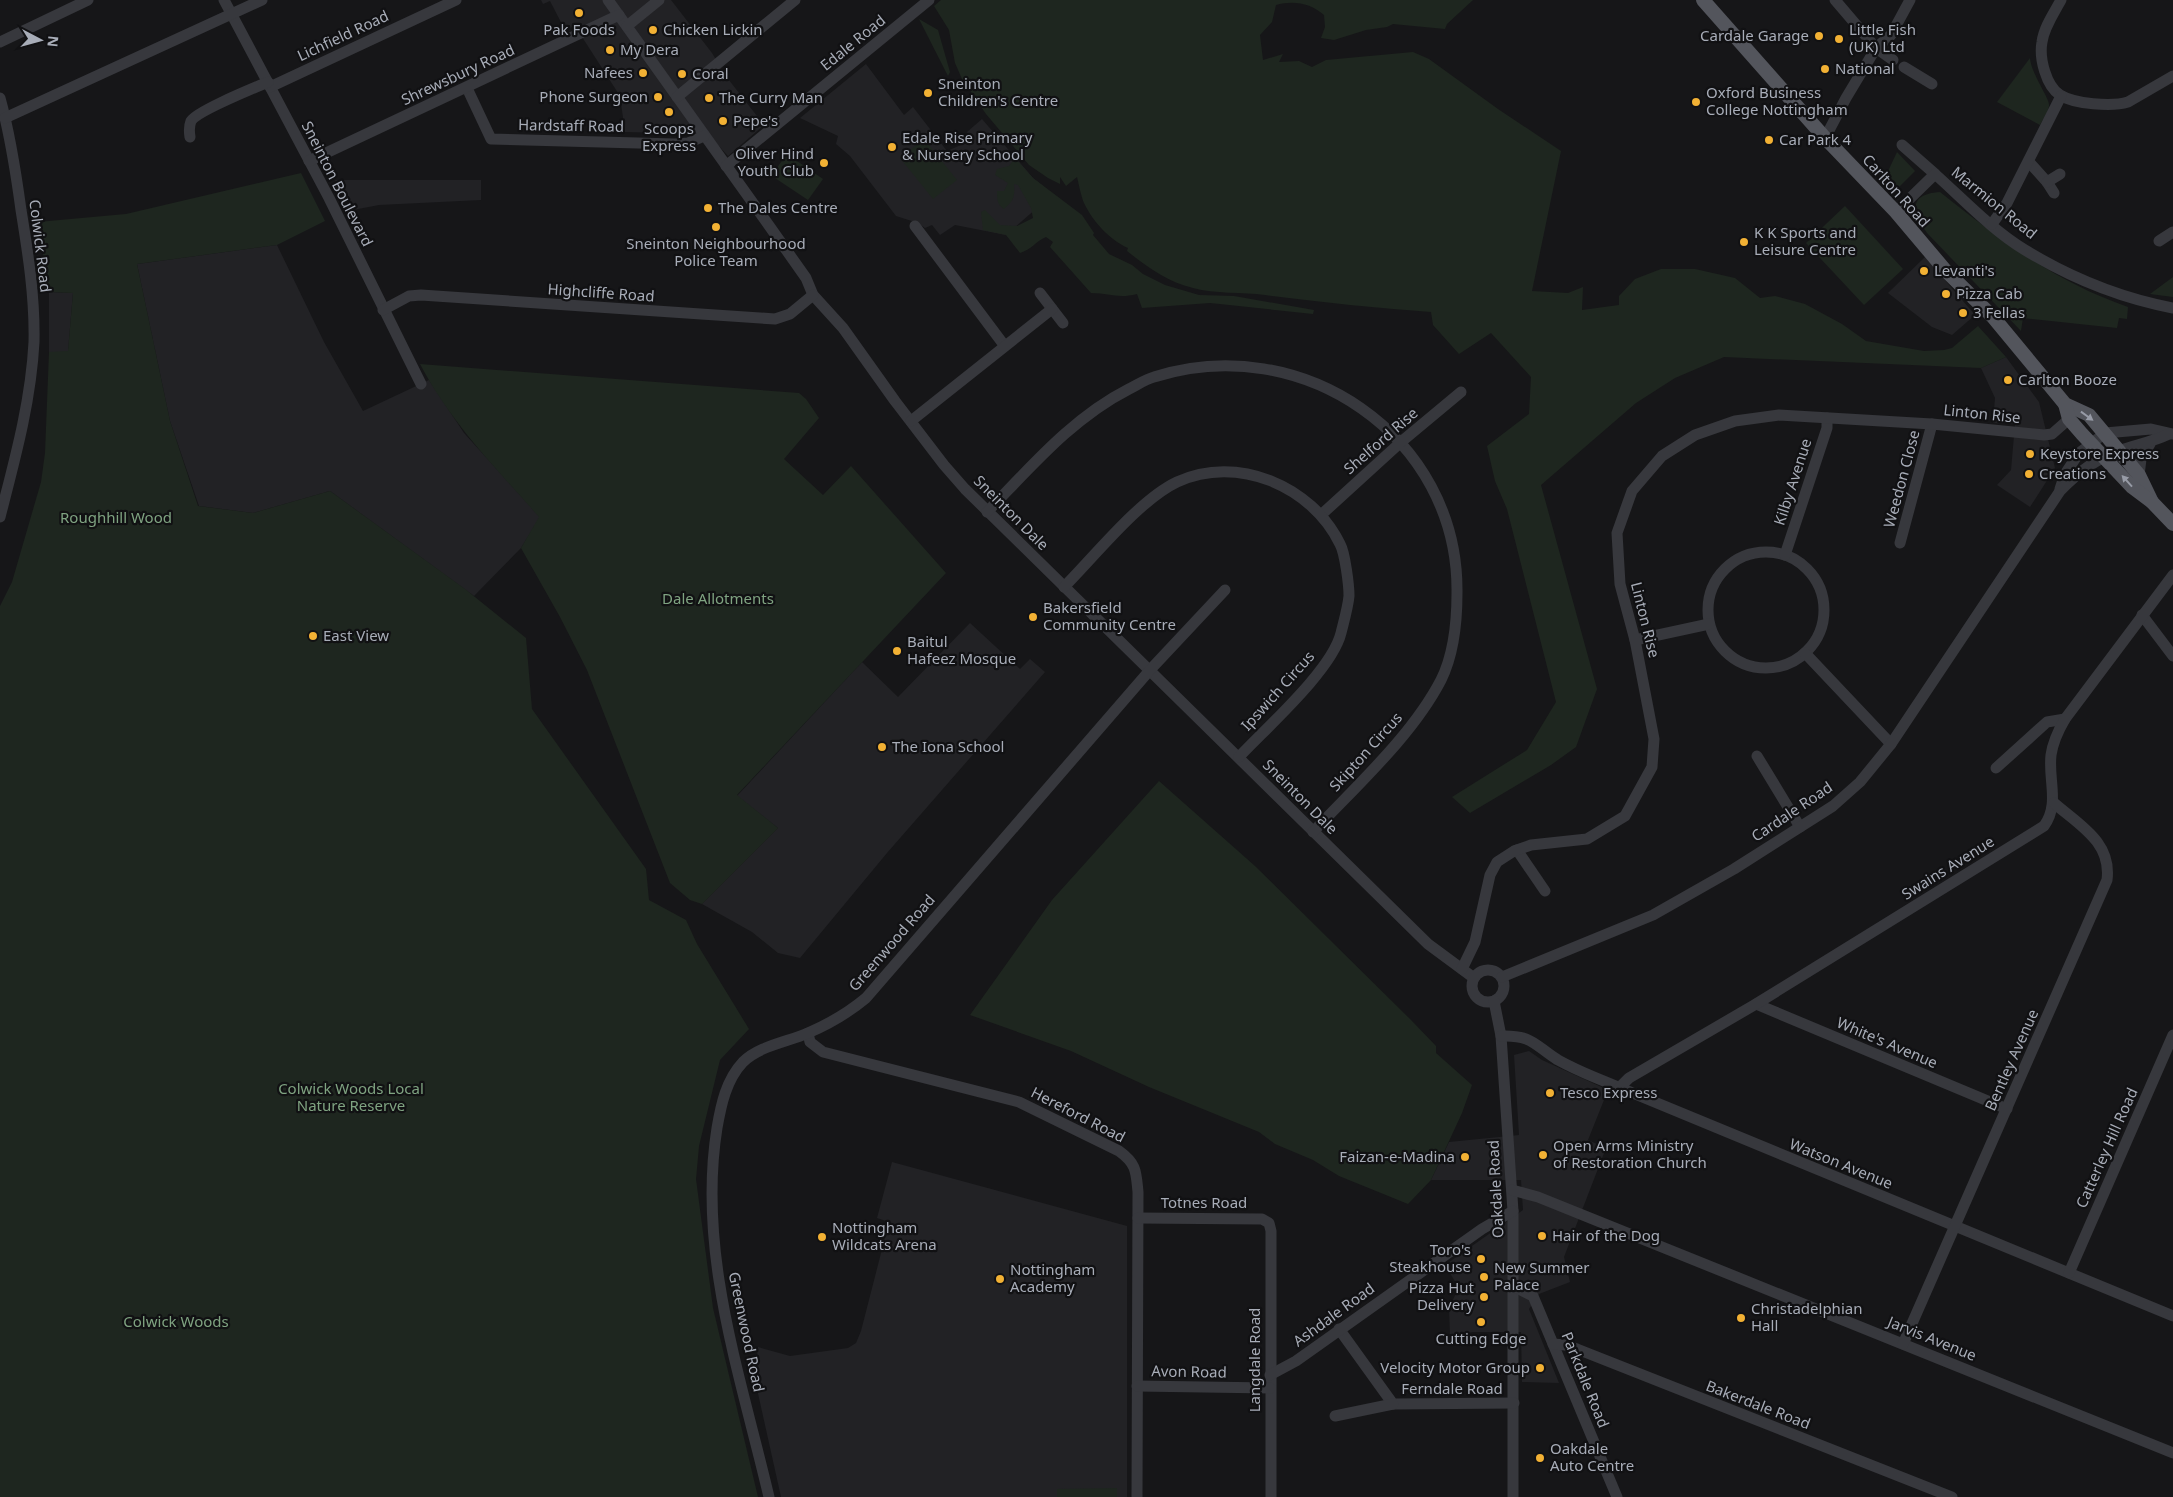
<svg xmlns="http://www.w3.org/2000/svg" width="2173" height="1497" font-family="'Noto Sans',sans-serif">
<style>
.built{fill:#222225}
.green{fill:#1e261f}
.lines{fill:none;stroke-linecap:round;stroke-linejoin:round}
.minor{stroke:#37383d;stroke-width:11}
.major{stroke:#53555c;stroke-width:14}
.oneway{fill:#979ba6}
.poi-dot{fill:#f2b134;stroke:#111113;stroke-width:2}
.labels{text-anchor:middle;stroke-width:4.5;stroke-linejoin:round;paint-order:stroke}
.poi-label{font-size:15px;fill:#a8adb8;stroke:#111113;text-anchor:start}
.street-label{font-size:15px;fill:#a8adb8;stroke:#111113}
.park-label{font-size:15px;fill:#7fa381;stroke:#111113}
</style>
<rect width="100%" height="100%" fill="#161618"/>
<g class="built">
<path d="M541,0H671L712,53L725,75L764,125L728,156L708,134L625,132L620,96L575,26L565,30L550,1L543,4Z"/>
<path d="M866,64L904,115L913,107L947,151L970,141L967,132L982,119L1033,178L1053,194L1006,235L955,225L940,235L932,225L925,228L918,223L896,216L850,156L836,144L838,136L800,118Z"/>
<path d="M335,180H481V200L379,205L353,210Z"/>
<path d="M277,245L324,342L363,411L429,380L464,433L540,517L521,548L474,596L330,491L253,513L199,506L170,421L137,264Z"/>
<path d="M1925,257L1975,315L1952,335L1932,327L1888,293Z"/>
<path d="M49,292L73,293L68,352H49Z"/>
<path d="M2006,357L2039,402L2055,468L2030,507L1997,485L2011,470L2015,424L1993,423L1995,398L1981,368Z"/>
<path d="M970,623L1020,669L1030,659L1045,672L887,853L800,958L778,953L752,932L702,904L778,828L737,796L862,662L898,697Z"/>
<path d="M1529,1051L1542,1060L1608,1090L1588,1140L1606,1148L1564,1257L1570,1282L1539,1294L1529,1309L1559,1383L1522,1382L1521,1332H1473L1450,1336L1449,1307L1459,1288L1445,1265L1523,1210L1521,1180H1431L1449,1142L1519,1135L1514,1055Z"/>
<path d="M892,1162L1127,1226V1497H781L755,1380L758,1347L790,1356L848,1348L856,1343L861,1331L889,1222L877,1218Z"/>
</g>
<g class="green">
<path d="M941,0H1473L1447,24L1445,29L1393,24L1387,27L1366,30L1334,40L1321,38L1325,27L1324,15C1311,3 1293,0 1276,5L1272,22L1260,35L1263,60L1283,54L1279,62L1299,61L1312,67L1326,60L1413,52L1429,59L1498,109L1561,151L1532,291L1568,293L1583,287L1582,310L1619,305V296L1635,279L1661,269H1695L1735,278L1760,298L1775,296L1805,304L1842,324L1866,341L1924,351L1944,350L1952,348L1978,326L2006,357L1981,368L1724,357L1675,378L1636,403L1541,485L1597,689L1576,747L1551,765L1470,813L1452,797L1527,750L1556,702L1507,509L1495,481L1487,446L1529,414L1531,377L1491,333L1459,354L1433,325L1431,312C1375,308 1320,302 1265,295C1242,292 1215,294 1193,288C1168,282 1147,267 1127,251L1128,248C1110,240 1093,222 1084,203C1081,196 1079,185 1077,177L1066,186L1060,177V184L1048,178L1029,165L986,114L962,79L955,63L949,30L934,6Z"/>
<path d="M919,19L938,30L950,72L948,76Z"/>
<path d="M2030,58C2031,74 2051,100 2049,106C2048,113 2043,119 2040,125L1997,102Z"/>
<path d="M924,139L957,180L933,199L900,158Z"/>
<path d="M1897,152L1915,171L1898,188L1890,189L1883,182Z"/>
<path d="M787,154L823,179L808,200L775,178L773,173Z"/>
<path d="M1015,158L1033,178L1082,215L1094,233L1093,235L1109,254L1132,265L1143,274L1165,285L1199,295L1234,296L1314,310L1313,314L1210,303L1142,308L1137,294C1117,299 1110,293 1091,293L1050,247L1053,242L1046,237C1036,241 1031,250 1020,253L1006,235L983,230L981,212L985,210L1000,225L1017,226L1033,218L1031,208L1018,185L1014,184C1015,196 1014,201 1004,209C997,205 997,198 997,191H1004L1008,183L995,175L997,169L1009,166Z"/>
<path d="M301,173L325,221L277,245L137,264L170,421L198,506L253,513L330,491L465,589L526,638L532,709L646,869L649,900L686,920L697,944L749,1029L720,1060L699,1146L696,1179L713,1308L758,1497H0V606L12,582L41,482L45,453L49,352L68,351L73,293L49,292L38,222L126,214Z"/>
<path d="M1940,192C2001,240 2053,281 2128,307L2127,319L2119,318L2117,328L2023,318L2021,331L1927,233C1912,212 1908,194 1940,192Z"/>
<path d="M1845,206L1903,269L1864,305L1806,243Z"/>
<path d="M2173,277V297L2150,294Z"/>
<path d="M420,364L799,393L806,399L819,418L784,459L823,495L851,466L946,573L737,795L778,828L702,904L690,900L670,883L587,670L560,617L521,548L539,517C496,468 450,422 420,364Z"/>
<path d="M1159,781L1255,866L1411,1020L1436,1046V1053L1472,1085L1462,1113L1431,1180L1408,1204L1339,1176L1313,1160L1275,1144L1259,1132L1149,1087L1071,1051L970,1015L1052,900Z"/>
<path d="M1117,1488V1497H1057V1489Z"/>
</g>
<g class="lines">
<g class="minor">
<path d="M224,0L329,198L421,384"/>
<path d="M608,0L770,227L806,278L813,295L843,328L895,401L944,465L965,489L1428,944L1474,978"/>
<path d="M2061,0C2054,13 2044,27 2042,42C2039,58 2046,86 2060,95C2074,104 2112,107 2128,102L2173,76"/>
<path d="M627,26L659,0"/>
<path d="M0,42L88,0"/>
<path d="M1893,60L1876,48L1891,35L1910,0"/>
<path d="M1904,67L1932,84"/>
<path d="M270,87L456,0"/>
<path d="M467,88L491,139L675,144L688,143L704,136"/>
<path d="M677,97L795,0"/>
<path d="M0,98C10,134 16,173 21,210C28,253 35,298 34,342C31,401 15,459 0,517"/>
<path d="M5,118L262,0"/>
<path d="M190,137C189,131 189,126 191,121C197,111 254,88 268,82"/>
<path d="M1825,138L1846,98L1876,48L1835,0"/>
<path d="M1902,145L1935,174"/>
<path d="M309,161L619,15"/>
<path d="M2029,162L2047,182L2054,193"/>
<path d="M726,166L929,0"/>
<path d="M2047,182L2060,174"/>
<path d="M1896,212L1935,174C1963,199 1992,230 2025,250C2071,278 2120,298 2173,308"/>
<path d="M1992,224L2007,203L2061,96"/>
<path d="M915,226L1004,345"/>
<path d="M2159,241L2173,232"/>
<path d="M1040,293L1063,323"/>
<path d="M383,310L409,296L421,295L775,319L790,314L813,295"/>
<path d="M911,421L1052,309"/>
<path d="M2139,475L2141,459L2150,444"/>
<path d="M2060,489L2065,474L2079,453L2105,433L2151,429L2172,434"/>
<path d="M987,512C1031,467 1072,418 1129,389C1137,385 1146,379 1154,377C1301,330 1459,436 1457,593C1457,621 1454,654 1441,680C1412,736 1356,786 1313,832"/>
<path d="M1322,514L1401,442L1461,392"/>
<path d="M1900,543L1932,424"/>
<circle cx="1766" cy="610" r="58"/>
<path d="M1785,555L1827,428V418"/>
<path d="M1064,587C1094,557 1139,500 1177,482C1237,454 1312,486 1340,544C1345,553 1349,585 1349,596C1348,607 1344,621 1341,633C1332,670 1266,728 1239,757"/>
<path d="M2142,615L2173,656"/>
<path d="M1635,640L1709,624"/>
<path d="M1805,653L1891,744"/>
<path d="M1757,756L1800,827"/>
<path d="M1996,768L2047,722L2065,719"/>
<path d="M1517,850L1545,891"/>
<path d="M1462,969L1475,942L1490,875L1497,862L1514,851L1531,845L1587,839L1625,816L1652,767L1654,739L1635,640L1620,584L1617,533L1632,491L1662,456L1695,435L1735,421L1779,415L1932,424L2044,435L2052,434L2069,419"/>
<circle cx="1488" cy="986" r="16"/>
<path d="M1502,977L1653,915L1734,869L1833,806L1860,782L1891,744L2060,491C2077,473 2097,458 2121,450C2139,444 2152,442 2169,434"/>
<path d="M1494,1001L1501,1036L1513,1211V1497"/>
<path d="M1756,1004L2007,1109"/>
<path d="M808,1033L810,1042L823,1052L1019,1102L1119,1151C1137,1164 1136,1172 1138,1192L1137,1497"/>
<path d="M1501,1036C1533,1035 1534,1045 1558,1060C1569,1066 1582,1072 1594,1077L2173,1316"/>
<path d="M1619,1088L1629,1078L1756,1004L2044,826C2060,804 2048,780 2051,755C2053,741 2058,731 2065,719L2173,575"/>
<path d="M1512,1190L1538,1197L2173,1453"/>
<path d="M1138,1218L1262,1219L1269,1223L1271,1231V1497"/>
<path d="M2069,1273L2173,1035"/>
<path d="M1513,1286L1533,1296L1617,1497"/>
<path d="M1339,1329L1393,1404L1514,1403"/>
<path d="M1553,1344L1565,1345L1577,1349L1952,1497"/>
<path d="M1903,1344L2107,880C2112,842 2079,825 2054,803"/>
<path d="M1270,1375L1296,1361L1482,1229L1513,1211"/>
<path d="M1137,1386L1270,1388"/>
<path d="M1335,1416L1393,1404"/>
<path d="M769,1497C741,1377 697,1253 717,1128C721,1105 726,1080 743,1062C759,1046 787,1042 808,1033C829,1024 848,1013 866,998L1150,670L1225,590"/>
</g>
<g class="major">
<path d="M1703,0L1825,138L1896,212L1945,270L1993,317L2065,404L2089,415L2139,475L2152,502"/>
<path d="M2065,404L2069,419L2082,434L2132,487L2152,502L2173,524"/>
</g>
</g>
<defs><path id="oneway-solid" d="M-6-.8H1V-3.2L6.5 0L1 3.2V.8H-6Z" transform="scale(1.25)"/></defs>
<g class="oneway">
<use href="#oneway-solid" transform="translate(2087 416) rotate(36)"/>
<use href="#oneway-solid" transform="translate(2127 481) rotate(-132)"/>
</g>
<g class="poi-dot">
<circle cx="579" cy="13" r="5"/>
<circle cx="653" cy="30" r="5"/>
<circle cx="1819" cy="36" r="5"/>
<circle cx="1839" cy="39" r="5"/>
<circle cx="610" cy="50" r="5"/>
<circle cx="1825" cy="69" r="5"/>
<circle cx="643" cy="73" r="5"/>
<circle cx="682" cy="74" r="5"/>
<circle cx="928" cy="93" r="5"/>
<circle cx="658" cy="97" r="5"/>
<circle cx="709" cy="98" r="5"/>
<circle cx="1696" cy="102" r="5"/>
<circle cx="669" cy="112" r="5"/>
<circle cx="723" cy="121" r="5"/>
<circle cx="1769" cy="140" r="5"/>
<circle cx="892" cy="147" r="5"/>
<circle cx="824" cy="163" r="5"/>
<circle cx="708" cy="208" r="5"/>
<circle cx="716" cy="227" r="5"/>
<circle cx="1744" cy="242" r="5"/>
<circle cx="1924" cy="271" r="5"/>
<circle cx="1946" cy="294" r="5"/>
<circle cx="1963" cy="313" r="5"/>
<circle cx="2008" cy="380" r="5"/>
<circle cx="2030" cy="454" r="5"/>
<circle cx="2029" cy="474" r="5"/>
<circle cx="1033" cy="617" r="5"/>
<circle cx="313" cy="636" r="5"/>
<circle cx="897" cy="651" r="5"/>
<circle cx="882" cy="747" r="5"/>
<circle cx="1550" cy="1093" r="5"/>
<circle cx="1543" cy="1155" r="5"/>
<circle cx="1465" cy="1157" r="5"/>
<circle cx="1542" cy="1236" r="5"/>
<circle cx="822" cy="1237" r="5"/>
<circle cx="1481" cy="1259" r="5"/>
<circle cx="1484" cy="1277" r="5"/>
<circle cx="1000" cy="1279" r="5"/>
<circle cx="1484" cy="1297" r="5"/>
<circle cx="1741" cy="1318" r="5"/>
<circle cx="1481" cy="1322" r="5"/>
<circle cx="1540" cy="1368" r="5"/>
<circle cx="1540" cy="1458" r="5"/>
</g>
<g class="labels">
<g class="poi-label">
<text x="579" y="35" text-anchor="middle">Pak Foods</text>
<text x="663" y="35">Chicken Lickin</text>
<text x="1849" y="35">Little Fish<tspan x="1849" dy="17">(UK) Ltd</tspan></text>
<text x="1809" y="41" text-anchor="end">Cardale Garage</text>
<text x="620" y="55">My Dera</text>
<text x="1835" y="74">National</text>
<text x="633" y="78" text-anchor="end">Nafees</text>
<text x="692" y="79">Coral</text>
<text x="938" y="89">Sneinton<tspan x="938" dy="17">Children's Centre</tspan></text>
<text x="1706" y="98">Oxford Business<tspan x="1706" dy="17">College Nottingham</tspan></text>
<text x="648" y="102" text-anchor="end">Phone Surgeon</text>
<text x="719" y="103">The Curry Man</text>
<text x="733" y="126">Pepe's</text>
<text x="669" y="134" text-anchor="middle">Scoops<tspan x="669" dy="17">Express</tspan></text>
<text x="902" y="143">Edale Rise Primary<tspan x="902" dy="17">&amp; Nursery School</tspan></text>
<text x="1779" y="145">Car Park 4</text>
<text x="814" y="159" text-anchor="end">Oliver Hind<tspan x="814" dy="17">Youth Club</tspan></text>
<text x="718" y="213">The Dales Centre</text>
<text x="1754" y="238">K K Sports and<tspan x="1754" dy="17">Leisure Centre</tspan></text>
<text x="716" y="249" text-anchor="middle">Sneinton Neighbourhood<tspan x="716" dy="17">Police Team</tspan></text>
<text x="1934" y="276">Levanti's</text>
<text x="1956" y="299">Pizza Cab</text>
<text x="1973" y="318">3 Fellas</text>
<text x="2018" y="385">Carlton Booze</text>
<text x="2040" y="459">Keystore Express</text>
<text x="2039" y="479">Creations</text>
<text x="1043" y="613">Bakersfield<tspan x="1043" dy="17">Community Centre</tspan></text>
<text x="323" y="641">East View</text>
<text x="907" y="647">Baitul<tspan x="907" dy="17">Hafeez Mosque</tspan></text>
<text x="892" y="752">The Iona School</text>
<text x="1560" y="1098">Tesco Express</text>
<text x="1553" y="1151">Open Arms Ministry<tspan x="1553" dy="17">of Restoration Church</tspan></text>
<text x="1455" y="1162" text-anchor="end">Faizan-e-Madina</text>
<text x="832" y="1233">Nottingham<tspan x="832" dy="17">Wildcats Arena</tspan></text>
<text x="1552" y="1241">Hair of the Dog</text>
<text x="1471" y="1255" text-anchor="end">Toro's<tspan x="1471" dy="17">Steakhouse</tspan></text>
<text x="1494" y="1273">New Summer<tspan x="1494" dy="17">Palace</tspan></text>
<text x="1010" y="1275">Nottingham<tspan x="1010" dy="17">Academy</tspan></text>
<text x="1474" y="1293" text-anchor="end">Pizza Hut<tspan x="1474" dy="17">Delivery</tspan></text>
<text x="1751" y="1314">Christadelphian<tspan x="1751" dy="17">Hall</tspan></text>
<text x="1481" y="1344" text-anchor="middle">Cutting Edge</text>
<text x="1530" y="1373" text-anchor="end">Velocity Motor Group</text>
<text x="1550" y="1454">Oakdale<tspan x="1550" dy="17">Auto Centre</tspan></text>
</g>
<g class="street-label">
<text transform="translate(343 36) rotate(-25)" y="5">Lichfield Road</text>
<text transform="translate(853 43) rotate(-39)" y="5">Edale Road</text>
<text transform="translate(458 75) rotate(-25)" y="5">Shrewsbury Road</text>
<text transform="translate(571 126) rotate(1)" y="5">Hardstaff Road</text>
<text transform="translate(337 184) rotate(63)" y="5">Sneinton Boulevard</text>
<text transform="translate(1896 191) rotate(48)" y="5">Carlton Road</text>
<text transform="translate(1994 203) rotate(39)" y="5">Marmion Road</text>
<text transform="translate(40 246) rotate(83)" y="5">Colwick Road</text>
<text transform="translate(601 293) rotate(4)" y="5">Highcliffe Road</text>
<text transform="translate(1982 414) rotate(6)" y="5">Linton Rise</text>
<text transform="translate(1381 441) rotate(-41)" y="5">Shelford Rise</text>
<text transform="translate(1902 479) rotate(-75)" y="5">Weedon Close</text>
<text transform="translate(1793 482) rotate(-72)" y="5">Kilby Avenue</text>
<text transform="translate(1011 513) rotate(45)" y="5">Sneinton Dale</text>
<text transform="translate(1645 620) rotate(76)" y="5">Linton Rise</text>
<text transform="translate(1278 691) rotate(-48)" y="5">Ipswich Circus</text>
<text transform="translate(1366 752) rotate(-48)" y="5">Skipton Circus</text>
<text transform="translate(1300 797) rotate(45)" y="5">Sneinton Dale</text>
<text transform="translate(1792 812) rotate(-34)" y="5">Cardale Road</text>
<text transform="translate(1948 868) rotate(-32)" y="5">Swains Avenue</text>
<text transform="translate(892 943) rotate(-49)" y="5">Greenwood Road</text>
<text transform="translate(1887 1043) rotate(23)" y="5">White's Avenue</text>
<text transform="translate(2012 1060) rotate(-66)" y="5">Bentley Avenue</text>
<text transform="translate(1078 1115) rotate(27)" y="5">Hereford Road</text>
<text transform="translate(2107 1148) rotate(-66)" y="5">Catterley Hill Road</text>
<text transform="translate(1841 1164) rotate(22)" y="5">Watson Avenue</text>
<text transform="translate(1496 1189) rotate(-93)" y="5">Oakdale Road</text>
<text x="1204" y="1208">Totnes Road</text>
<text transform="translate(1334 1315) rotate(-36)" y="5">Ashdale Road</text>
<text transform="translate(746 1332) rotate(78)" y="5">Greenwood Road</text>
<text transform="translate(1932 1339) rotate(22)" y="5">Jarvis Avenue</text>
<text transform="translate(1255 1360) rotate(-90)" y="5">Langdale Road</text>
<text transform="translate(1189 1372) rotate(1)" y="5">Avon Road</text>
<text transform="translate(1585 1380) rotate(68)" y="5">Parkdale Road</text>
<text x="1452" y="1394">Ferndale Road</text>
<text transform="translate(1758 1405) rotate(21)" y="5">Bakerdale Road</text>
</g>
<g class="park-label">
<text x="116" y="523">Roughhill Wood</text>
<text x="718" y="604">Dale Allotments</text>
<text x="351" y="1094">Colwick Woods Local<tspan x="351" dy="17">Nature Reserve</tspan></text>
<text x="176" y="1327">Colwick Woods</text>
</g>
</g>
<g transform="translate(40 40) rotate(96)" stroke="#111113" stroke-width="4" paint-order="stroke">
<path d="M0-4L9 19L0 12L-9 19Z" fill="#a8adb8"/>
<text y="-8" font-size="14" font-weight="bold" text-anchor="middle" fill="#a8adb8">N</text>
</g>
</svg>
